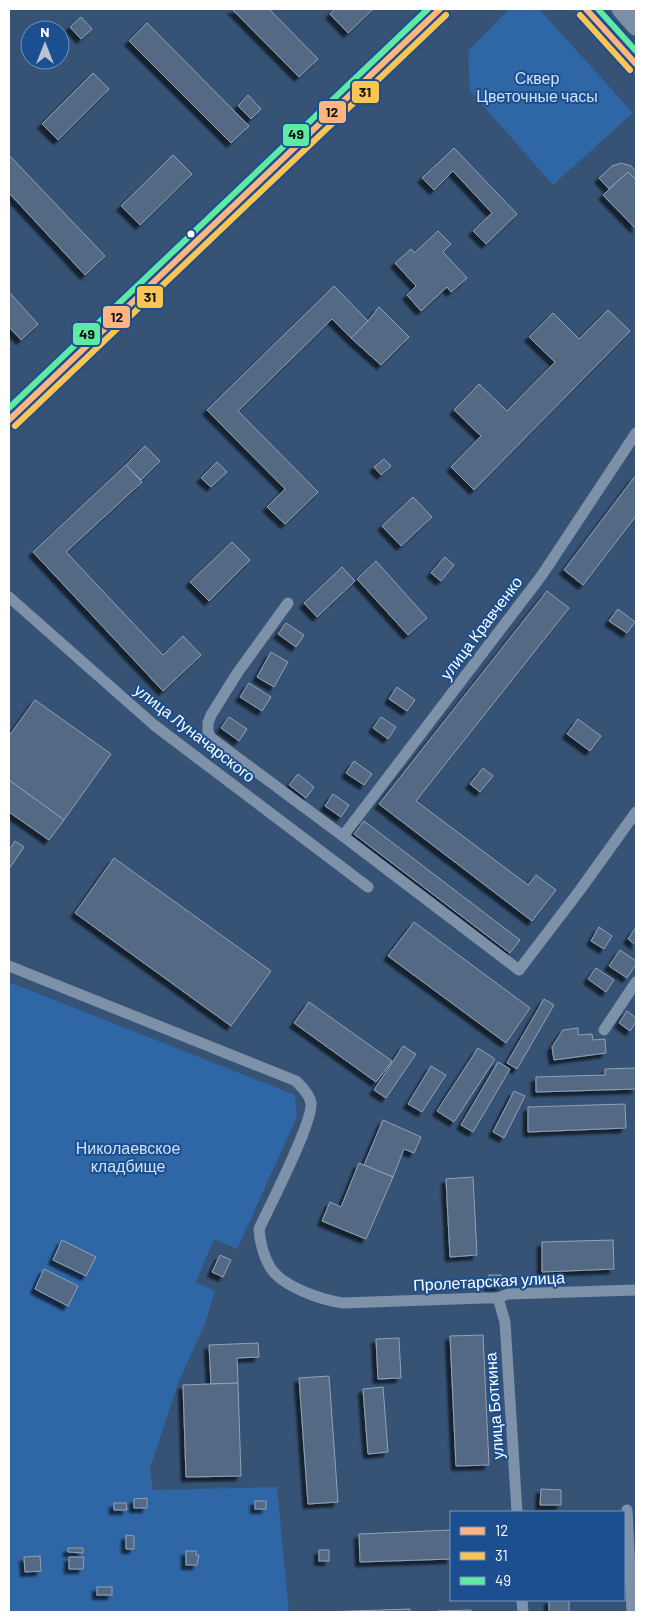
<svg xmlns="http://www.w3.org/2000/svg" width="645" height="1621" font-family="Barlow,sans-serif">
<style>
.green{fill:#2f66a5}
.building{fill:#526984;stroke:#92a2b6;filter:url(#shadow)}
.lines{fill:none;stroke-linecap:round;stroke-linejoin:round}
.minor{stroke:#7d92a8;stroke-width:11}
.secondary{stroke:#798da4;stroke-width:16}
.primary{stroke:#7d8ea7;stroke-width:19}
.bus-1-casing{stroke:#1b4f8f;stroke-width:10}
.bus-2-casing{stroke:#1b4f8f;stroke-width:10}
.bus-3-casing{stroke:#1b4f8f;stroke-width:10}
.bus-1{stroke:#ffb580;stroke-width:6}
.bus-2{stroke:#fcc553;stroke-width:6}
.bus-3{stroke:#60e9a3;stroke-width:6}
.bus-dot{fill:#fff;stroke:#1b4f8f;stroke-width:2}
.labels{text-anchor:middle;stroke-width:4;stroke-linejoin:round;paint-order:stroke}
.park-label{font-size:16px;fill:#cfe3fa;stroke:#1b4f8f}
.street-label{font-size:16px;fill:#fff;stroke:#1b4f8f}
.line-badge{stroke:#1b4f8f;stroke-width:2}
.pale-badge-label{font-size:14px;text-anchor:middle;font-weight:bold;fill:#111}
</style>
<defs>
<filter id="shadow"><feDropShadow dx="-4.5" dy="4.5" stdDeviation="1" flood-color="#0009"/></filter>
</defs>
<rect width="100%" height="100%" fill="#365274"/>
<g class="green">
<path d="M509,9H539L633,113L553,185L470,91L468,51Z"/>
<path d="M9,982L295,1095L297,1117L237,1249L214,1239L196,1282L215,1291L205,1324L178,1383L150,1469L153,1490L277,1487L289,1612H9Z"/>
</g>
<g class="building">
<path d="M232,9H269L318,59L299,77Z"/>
<path d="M335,9H373L348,33L330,14Z"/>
<path d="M81,17L92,29L81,39L70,27Z"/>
<path d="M147,23L249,126L231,143L129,41Z"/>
<path d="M93,73L109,89L58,140L42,124Z"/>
<path d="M248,95L261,109L251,119L238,106Z"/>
<path d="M454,148L517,214L486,244L473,231L492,213L453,171L434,190L422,178Z"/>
<path d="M9,155L105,256L85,275L9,193Z"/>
<path d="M173,155L192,174L140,225L121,206Z"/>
<path d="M621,163L631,166L636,172V180L628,172L609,189L599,178L612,166Z"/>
<path d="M628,172L636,180V229L603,195Z"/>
<path d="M438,231L451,244L443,252L467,278L451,292L447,287L421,311L407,295L416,286L395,263L411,249L414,253Z"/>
<path d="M334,286L368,321L351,338L332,319L238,411L318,492L285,524L267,507L285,489L207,410Z"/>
<path d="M9,292L38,324L21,340L9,327Z"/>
<path d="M379,307L409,337L381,365L351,338L368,321Z"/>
<path d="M608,310L630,331L474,490L451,467L481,436L454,410L479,384L507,411L555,362L529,337L553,313L579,339Z"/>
<path d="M145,446L160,461L141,480L126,465Z"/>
<path d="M384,459L391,466L381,475L374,467Z"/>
<path d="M217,462L227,472L211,487L201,478Z"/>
<path d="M126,465L142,482L66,552L163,655L183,636L201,655L163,691L33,552Z"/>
<path d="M636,475V516L583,585L564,570Z"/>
<path d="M413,497L432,517L401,546L382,526Z"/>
<path d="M232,542L250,560L209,601L190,582Z"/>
<path d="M445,557L454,565L441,581L431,573Z"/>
<path d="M376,561L427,618L408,635L357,579Z"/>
<path d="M342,567L355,581L317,617L304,603Z"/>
<path d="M547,591L569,608L416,801L528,885L536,875L556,890L532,921L379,804Z"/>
<path d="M618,609L635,622L627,633L609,621Z"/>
<path d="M286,623L304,635L296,647L278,634Z"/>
<path d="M271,652L288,662L274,687L257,677Z"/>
<path d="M249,683L271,697L262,711L240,697Z"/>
<path d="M397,687L415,700L407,711L389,699Z"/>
<path d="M35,700L111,754L64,820L9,780V736Z"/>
<path d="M229,717L247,729L239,741L221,728Z"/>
<path d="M381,717L396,727L388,739L373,728Z"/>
<path d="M578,719L601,736L590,751L567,734Z"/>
<path d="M354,761L372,774L364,785L346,773Z"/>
<path d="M483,768L493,776L480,792L470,784Z"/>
<path d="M298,774L314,787L306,798L289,785Z"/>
<path d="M9,780L64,820L49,840L9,812Z"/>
<path d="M333,794L349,805L341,817L325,806Z"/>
<path d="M364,821L520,940L510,953L354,834Z"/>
<path d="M15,841L24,847L9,869V850Z"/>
<path d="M114,858L271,971L231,1026L75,913Z"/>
<path d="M414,922L530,1008L506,1043L388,956Z"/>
<path d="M599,927L612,936L604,949L591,941Z"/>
<path d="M636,927V945L628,939Z"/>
<path d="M620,950L636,961V964L627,978L609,966Z"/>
<path d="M596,968L614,980L606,992L588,979Z"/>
<path d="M544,999L554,1005L517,1069L507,1063Z"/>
<path d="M309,1002L392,1061L376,1082L294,1023Z"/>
<path d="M627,1011L636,1018V1022L630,1031L619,1023Z"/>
<path d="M578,1028V1035L592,1034L593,1040L605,1039L606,1053L554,1060L552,1047L563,1030Z"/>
<path d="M403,1046L416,1054L386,1098L374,1090Z"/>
<path d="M478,1048L495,1059L454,1122L437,1111Z"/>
<path d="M498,1062L510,1069L473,1132L461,1125Z"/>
<path d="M431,1066L446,1075L422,1112L408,1104Z"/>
<path d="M636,1068V1089L536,1092V1077L605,1075V1069Z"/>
<path d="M514,1091L525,1096L504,1138L493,1132Z"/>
<path d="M625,1104L626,1128L528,1132V1107Z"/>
<path d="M383,1120L421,1137L414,1153L404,1149L393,1177L364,1165Z"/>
<path d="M359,1163L393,1177L366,1239L322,1221L330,1202L341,1207Z"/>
<path d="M473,1177L477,1255L450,1257L446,1179Z"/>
<path d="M62,1240L96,1257L86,1276L53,1260Z"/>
<path d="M613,1240L614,1269L542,1272V1242Z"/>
<path d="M220,1255L231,1260L223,1277L212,1272Z"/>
<path d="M44,1269L78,1286L68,1306L35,1289Z"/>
<rect x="489" y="1275" width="12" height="11"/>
<path d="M483,1335L489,1465L456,1466L450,1336Z"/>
<path d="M399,1338L401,1378L378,1379L376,1339Z"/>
<path d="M258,1343L259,1357L237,1358L238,1383L211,1384L209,1345Z"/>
<path d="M329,1376L338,1502L308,1504L299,1378Z"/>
<path d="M238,1383L241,1476L186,1477L183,1385Z"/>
<path d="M383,1387L388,1452L368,1454L363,1389Z"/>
<path d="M541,1489L561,1490V1505H540Z"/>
<path d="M147,1498V1508H134V1499Z"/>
<rect x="255" y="1501" width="11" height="8"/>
<path d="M114,1503H126L127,1510H114Z"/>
<path d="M451,1530V1559L360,1562L359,1534Z"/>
<path d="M126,1535L134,1536V1549H126Z"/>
<path d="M68,1548H83V1553L68,1552Z"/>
<rect x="319" y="1550" width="10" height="11"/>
<path d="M186,1551H196V1555H199L197,1565H186Z"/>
<path d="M40,1556L41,1571L25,1572L24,1557Z"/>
<path d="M69,1557H84L83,1569H69Z"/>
<rect x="97" y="1587" width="15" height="8"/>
<rect x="549" y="1600" width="20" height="12"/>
<path d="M410,1609V1612H322Z"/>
<path d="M471,1610V1612H438V1611Z"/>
</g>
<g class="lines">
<g class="minor">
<path d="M9,597L154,725L368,887"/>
<path d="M288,603L238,672L211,715L208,723V732L211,738L343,836L519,970L580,890L636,812"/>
<path d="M343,836L542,575L636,433"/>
<path d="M9,966L296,1081C302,1087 310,1095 311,1103C313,1123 269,1207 259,1229C260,1243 263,1255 270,1267C282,1287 322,1300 343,1303L484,1298H498L508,1294L636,1290"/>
<path d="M604,1030L636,982"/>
<path d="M498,1298L505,1322L517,1512"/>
<path d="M627,1510L632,1612"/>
<path d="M522,1600L523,1612"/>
</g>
<path class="secondary" d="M9,420L440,9"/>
<g class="primary">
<path d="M586,9L636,64"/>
<path d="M621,9L636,26"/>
</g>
<defs>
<g id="bus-1">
<path d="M586,9L636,64"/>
<path d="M9,420L440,9"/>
</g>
<g id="bus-2">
<path d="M580,15L630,70"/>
<path d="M15,426L446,15"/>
</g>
<g id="bus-3">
<path d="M598,9L636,51"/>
<path d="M9,408L428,9"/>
</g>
</defs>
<use href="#bus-1" class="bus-1-casing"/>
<use href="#bus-2" class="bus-2-casing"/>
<use href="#bus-3" class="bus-3-casing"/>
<use href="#bus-1" class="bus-1"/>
<use href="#bus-2" class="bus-2"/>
<use href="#bus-3" class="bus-3"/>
</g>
<circle class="bus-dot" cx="191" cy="234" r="4.5"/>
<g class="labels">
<g class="park-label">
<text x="537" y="84">Сквер<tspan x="537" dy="18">Цветочные часы</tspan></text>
<text x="128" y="1154">Николаевское<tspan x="128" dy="18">кладбище</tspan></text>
</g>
<g class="street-label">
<text transform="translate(481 628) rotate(-53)" y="6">улица Кравченко</text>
<text transform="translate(195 733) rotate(38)" y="6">улица Луначарского</text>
<text transform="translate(489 1281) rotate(-3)" y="6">Пролетарская улица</text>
<text transform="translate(494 1406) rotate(-94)" y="6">улица Боткина</text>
</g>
</g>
<g class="line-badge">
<rect x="351" y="80" width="29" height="24" rx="5" fill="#fcc553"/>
<rect x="318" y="100" width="29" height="24" rx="5" fill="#ffb580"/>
<rect x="282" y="123" width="28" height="24" rx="5" fill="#60e9a3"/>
<rect x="136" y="285" width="28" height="24" rx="5" fill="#fcc553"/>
<rect x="102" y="305" width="29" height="24" rx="5" fill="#ffb580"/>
<rect x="72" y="322" width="29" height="24" rx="5" fill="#60e9a3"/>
</g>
<g class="pale-badge-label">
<text x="365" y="97">31</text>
<text x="332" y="117">12</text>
<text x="296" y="139">49</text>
<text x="150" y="302">31</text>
<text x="117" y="322">12</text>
<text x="87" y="339">49</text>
</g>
<rect width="645" height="1621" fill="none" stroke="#ffffff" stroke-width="20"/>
<rect x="450" y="1511" width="175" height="90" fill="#1b4f8f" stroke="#7695bc"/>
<rect x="460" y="1527" width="25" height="8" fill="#ffb580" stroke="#7695bc"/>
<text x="495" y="1536" font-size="15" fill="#ffffff">12</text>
<rect x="460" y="1552" width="25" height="8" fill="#fcc553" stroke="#7695bc"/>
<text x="495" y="1561" font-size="15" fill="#ffffff">31</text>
<rect x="460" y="1577" width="25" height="8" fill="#60e9a3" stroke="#7695bc"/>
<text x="495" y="1586" font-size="15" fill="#ffffff">49</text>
<g transform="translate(45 45)"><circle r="24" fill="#1b4f8f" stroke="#7695bc"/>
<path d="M0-4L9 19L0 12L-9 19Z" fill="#b9c2ce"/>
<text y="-8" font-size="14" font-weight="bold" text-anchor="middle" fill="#ffffff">N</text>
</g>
</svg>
